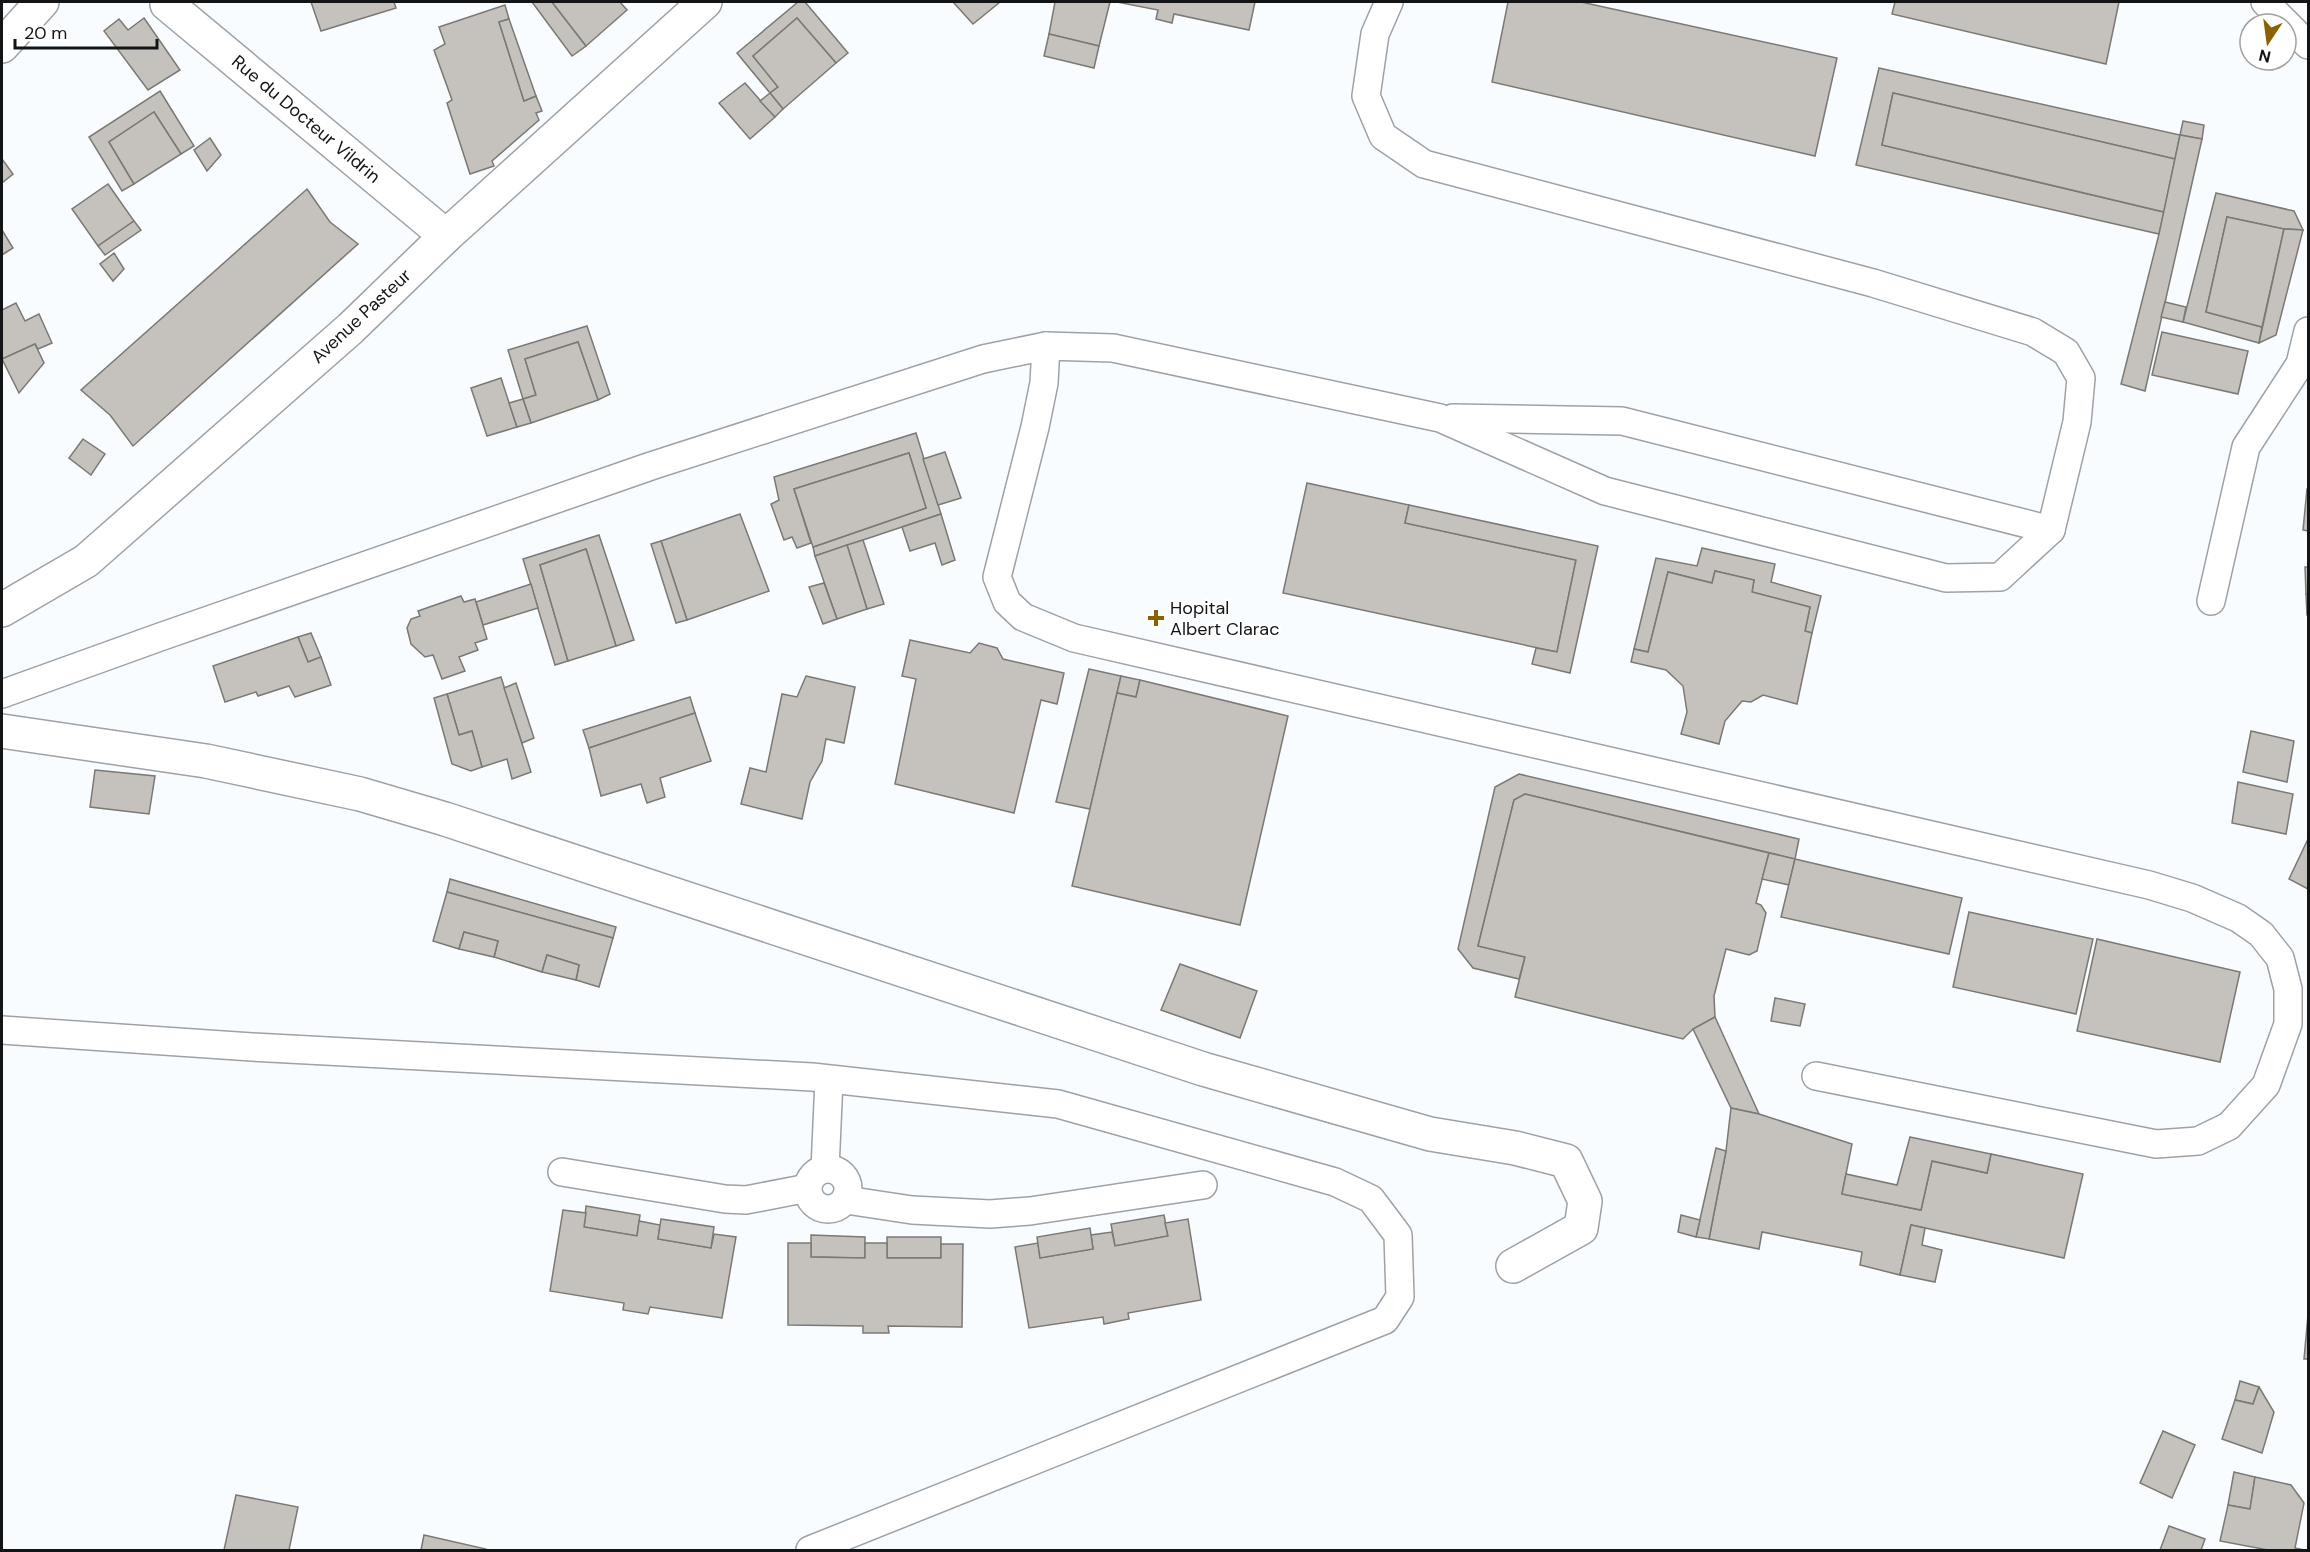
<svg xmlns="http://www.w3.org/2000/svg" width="2310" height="1552" font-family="'DM Sans',sans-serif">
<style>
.building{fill:#c5c2bd;stroke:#7b7974;stroke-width:1.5}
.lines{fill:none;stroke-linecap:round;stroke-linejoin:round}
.lane-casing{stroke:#9ea2a6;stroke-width:30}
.street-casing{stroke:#9ea2a6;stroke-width:36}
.secondary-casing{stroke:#9ea2a6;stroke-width:36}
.highway-casing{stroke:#9ea2a6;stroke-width:36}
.lane{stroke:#fff;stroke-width:27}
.street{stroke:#fff;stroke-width:33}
.secondary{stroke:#fff;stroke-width:33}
.highway{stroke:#fff;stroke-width:33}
.poi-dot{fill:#8b6102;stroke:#fff;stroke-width:2}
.labels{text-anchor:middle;stroke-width:5;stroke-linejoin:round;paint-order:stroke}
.street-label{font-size:18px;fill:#131416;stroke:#fff}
.poi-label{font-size:18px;fill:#131416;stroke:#fff;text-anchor:start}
</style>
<rect width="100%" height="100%" fill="#f9fcff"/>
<g class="building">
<path d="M311,2H394L396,8L321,31Z"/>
<path d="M532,2H552L586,46L572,56Z"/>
<path d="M552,2H620L627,10L586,46Z"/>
<path d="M798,2H805L848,53L836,63L797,18L753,56L778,87L770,93L737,53Z"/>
<path d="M953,2H1000L973,24Z"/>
<path d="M1055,2H1110L1099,46L1049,34Z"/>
<path d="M1117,2H1255L1249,30L1174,14L1172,23L1156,19L1158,10Z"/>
<path d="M1508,2H1581L1837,58L1815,156L1492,82Z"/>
<path d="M1895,2H2119L2106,64L1892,14Z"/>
<path d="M505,5L509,19L499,22L524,101L536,96L542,111L536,113L539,120L492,161L494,166L470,174L447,103L452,100L434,50L445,44L439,27Z"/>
<path d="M144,18L180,70L148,90L104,31L119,19L128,30Z"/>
<path d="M797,18L836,63L783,109L770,93L778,87L753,56Z"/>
<path d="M509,19L536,96L524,101L499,22Z"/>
<path d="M1049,34L1099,46L1094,68L1044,56Z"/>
<path d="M1879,68L2180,135L2175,159L1893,93L1882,145L2164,212L2159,234L1856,165Z"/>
<path d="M745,83L775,117L750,139L719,103Z"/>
<path d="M160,91L194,146L181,154L154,112L109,142L134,184L122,191L89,137Z"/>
<path d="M770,93L783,109L775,117L760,101Z"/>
<path d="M1893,93L2175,159L2164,212L1882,145Z"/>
<path d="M154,112L181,154L134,184L109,142Z"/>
<path d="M2183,121L2204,125L2202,139L2180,135Z"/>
<path d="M2180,135L2202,139L2145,391L2121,384L2159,234Z"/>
<path d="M210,138L221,155L207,171L194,150Z"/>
<path d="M2,159L13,174L2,183Z"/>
<path d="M108,184L134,221L98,246L72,209Z"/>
<path d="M307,189L330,222L358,244L133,446L110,415L81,390Z"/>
<path d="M2216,193L2294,211L2303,230L2284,229L2227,217L2206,312L2262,327L2259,343L2183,322Z"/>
<path d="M2227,217L2284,229L2262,327L2206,312Z"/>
<path d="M134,221L141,230L105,255L98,246Z"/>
<path d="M2284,229L2303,230L2276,335L2259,343Z"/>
<path d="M2,230L13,248L2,255Z"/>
<path d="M114,253L124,269L113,281L100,264Z"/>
<path d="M2165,302L2186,307L2183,322L2161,317Z"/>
<path d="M16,303L25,321L39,314L52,343L38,349L35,344L2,359V310Z"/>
<path d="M587,326L610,394L598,400L578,342L525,359L536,395L523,399L508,350Z"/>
<path d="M2162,332L2248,351L2238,394L2152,375Z"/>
<path d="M578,342L598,400L531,423L523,399L536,395L525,359Z"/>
<path d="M35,344L44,363L19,393L2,359Z"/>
<path d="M501,378L517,427L487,436L471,388Z"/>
<path d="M523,399L531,423L517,427L509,403Z"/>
<path d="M916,433L941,514L815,556L813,547L926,508L909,453L794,489L811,543L797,548L792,537L784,540L771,504L779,500L774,477Z"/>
<path d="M83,439L105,454L91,475L69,458Z"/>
<path d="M945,452L961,498L938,505L923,459Z"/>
<path d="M909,453L926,508L813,547L794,489Z"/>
<path d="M1307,483L1409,505L1405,523L1576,560L1557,652L1283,593Z"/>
<path d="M2307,489H2308V531L2303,530Z"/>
<path d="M1409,505L1598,546L1570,673L1532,664L1536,648L1557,652L1576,560L1405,523Z"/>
<path d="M740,514L769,591L687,620L661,541Z"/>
<path d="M941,514L955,560L942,565L935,543L910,551L902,527Z"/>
<path d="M599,535L634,640L616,646L586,549L540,565L568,661L555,665L523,559Z"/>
<path d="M863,540L884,604L867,609L847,545Z"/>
<path d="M661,541L687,620L676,623L651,544Z"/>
<path d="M847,545L867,609L837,619L815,556Z"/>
<path d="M1702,548L1775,564L1771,582L1821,596L1812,633L1805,631L1810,607L1752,592L1754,580L1715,571L1712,583L1668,572L1648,652L1634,649L1656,558L1697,566Z"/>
<path d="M586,549L616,646L568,661L540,565Z"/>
<path d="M2305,567H2308V594H2306Z"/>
<path d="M1715,571L1754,580L1752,592L1810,607L1805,631L1812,633L1797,704L1763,695L1751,702L1742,701L1725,721L1719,744L1681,734L1687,712L1683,686L1666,670L1631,662L1634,649L1648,652L1668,572L1712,583Z"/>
<path d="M824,583L837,619L823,624L809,587Z"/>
<path d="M531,584L538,608L483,625L476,602Z"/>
<path d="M2306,594H2308V615H2307Z"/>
<path d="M461,596L464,602L475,599L487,639L475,643L478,650L459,657L465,671L442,679L433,655L425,657L411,644L407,628L411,619L420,616L418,611Z"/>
<path d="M311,633L321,657L308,662L298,637Z"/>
<path d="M298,637L308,662L321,657L331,685L295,697L289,686L258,696L256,692L225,702L213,666Z"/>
<path d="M910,640L970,653L979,643L997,648L1003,659L1064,673L1057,704L1041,700L1014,813L895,784L916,679L902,676Z"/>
<path d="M1089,669L1121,676L1090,809L1056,802Z"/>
<path d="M806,676L855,687L844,743L826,739L822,761L810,782L802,819L741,804L750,768L766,772L782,694L797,697Z"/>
<path d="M1121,676L1140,680L1136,697L1117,693Z"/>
<path d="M501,677L531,772L512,779L507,759L482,767L472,731L459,735L447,694Z"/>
<path d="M1140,680L1288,716L1240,925L1072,886L1117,693L1136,697Z"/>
<path d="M516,683L534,738L522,743L504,688Z"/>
<path d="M447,694L459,735L472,731L482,767L471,771L452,764L434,698Z"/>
<path d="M690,697L695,713L589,748L583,730Z"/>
<path d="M695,713L711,761L660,778L665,797L647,803L641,784L601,796L589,748Z"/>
<path d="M2251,731L2294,741L2287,782L2243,772Z"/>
<path d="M95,770L155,776L149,814L90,807Z"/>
<path d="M1519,774L1799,839L1795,859L1525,794L1514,800L1478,946L1525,957L1519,979L1473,968L1458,949L1495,787Z"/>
<path d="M2238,782L2293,794L2286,834L2232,823Z"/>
<path d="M1525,794L1769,853L1756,903L1761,905L1766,913L1757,951L1749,955L1726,949L1714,996L1715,1017L1693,1029L1683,1039L1515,997L1525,957L1478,946L1514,800Z"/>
<path d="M2308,839V889L2289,879Z"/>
<path d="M1769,853L1795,859L1789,885L1762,879Z"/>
<path d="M1795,859L1962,898L1949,954L1781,917Z"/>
<path d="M450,879L616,927L613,938L447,892Z"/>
<path d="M447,892L613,938L599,987L576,980L579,965L547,955L542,972L494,957L498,941L464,932L459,949L433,941Z"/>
<path d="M1969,912L2093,939L2076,1014L1953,987Z"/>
<path d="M464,932L498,941L494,957L459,949Z"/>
<path d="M2097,939L2240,972L2220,1062L2077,1031Z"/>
<path d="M547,955L579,965L576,980L542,972Z"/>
<path d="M1180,964L1257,991L1240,1038L1161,1010Z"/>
<path d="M1775,998L1805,1004L1800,1026L1771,1021Z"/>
<path d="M1715,1017L1759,1114L1731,1108L1693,1029Z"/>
<path d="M1731,1108L1759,1114L1852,1144L1842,1194L1921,1210L1932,1161L1987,1173L1991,1154L2083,1174L2064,1258L1911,1225L1900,1275L1860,1265L1862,1252L1762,1232L1759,1249L1709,1239L1726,1151Z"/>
<path d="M1910,1137L1991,1154L1987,1173L1932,1161L1921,1210L1842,1194L1846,1174L1897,1185Z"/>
<path d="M1716,1148L1726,1151L1709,1239L1696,1237Z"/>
<path d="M586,1206L640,1215L637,1236L584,1227Z"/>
<path d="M563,1210L586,1213L584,1227L637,1236L639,1221L660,1225L658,1239L711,1248L714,1234L736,1237L722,1318L650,1307L648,1314L623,1310L624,1303L550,1291Z"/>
<path d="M1164,1215L1168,1236L1115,1246L1111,1224Z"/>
<path d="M1681,1215L1700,1220L1696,1237L1678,1232Z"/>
<path d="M661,1219L714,1227L711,1248L658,1239Z"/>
<path d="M1188,1219L1201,1300L1128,1313L1129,1319L1104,1324L1103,1317L1029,1328L1015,1247L1038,1243L1040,1258L1093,1249L1091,1235L1112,1232L1115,1246L1168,1236L1165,1223Z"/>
<path d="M1911,1225L1925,1228L1922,1245L1942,1250L1935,1282L1900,1275Z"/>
<path d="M1090,1228L1093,1249L1040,1258L1037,1237Z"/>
<path d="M811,1235L865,1237V1258L811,1257Z"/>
<rect x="887" y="1237" width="54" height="21"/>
<path d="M788,1243H811V1257L865,1258V1243H887V1258H941V1244H963L962,1327L888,1326L889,1333H863V1326L788,1325Z"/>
<path d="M2308,1315V1359H2304Z"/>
<path d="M2240,1381L2259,1387L2253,1404L2235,1400Z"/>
<path d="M2259,1387L2274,1412L2262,1453L2222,1439L2235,1400L2253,1404Z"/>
<path d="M2163,1431L2195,1445L2172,1498L2140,1483Z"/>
<path d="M2234,1472L2255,1477L2250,1509L2228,1505Z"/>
<path d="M2255,1477L2291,1485L2304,1503L2295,1548L2304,1550H2268L2220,1541L2228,1505L2250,1509Z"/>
<path d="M236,1495L298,1507L289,1550H224Z"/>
<path d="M2169,1526L2205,1539L2201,1550H2160Z"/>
<path d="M424,1535L486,1549V1550H421Z"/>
</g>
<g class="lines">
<defs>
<g id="lane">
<path d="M2265,2L2308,45"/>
<path d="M1046,346L1044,383L1035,427L997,577L1007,602L1023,617L1074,638L2149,885L2192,898L2238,918L2261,934L2280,958L2288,989V1024L2266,1085L2229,1126L2198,1141L2156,1144L1816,1076"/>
<path d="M1453,418L1622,421L2051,530"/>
<path d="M2211,601L2246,447L2300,364L2308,331"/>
<path d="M2,694L160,637L651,466L983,359L1046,346L1113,348L1440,418L1605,491L1946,578L2000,577L2051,530L2077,422L2081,378L2066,352L2033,332L1873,283L1424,164L1383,136L1366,96L1375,34L1389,2"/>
<path d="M2,1030L252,1047L812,1077L1058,1104L1335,1182L1371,1199L1398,1235L1400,1297L1385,1320L810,1550"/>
<circle cx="828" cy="1189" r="20"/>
<path d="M825,1169L829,1080"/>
<path d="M562,1172L725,1199L746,1200L808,1188"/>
<path d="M846,1200L912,1210L990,1214L1030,1211L1203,1185"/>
</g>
<g id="street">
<path d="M168,2L167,4L446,236"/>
<path d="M2,731L206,761L360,794L445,819L1203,1069L1430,1134L1515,1148L1566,1161L1585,1201L1581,1228L1513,1266"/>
</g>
<path id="secondary" d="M2,610L86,561L351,328L446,236L705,2"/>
<path id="highway" d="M2,46L42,2"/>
</defs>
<use href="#lane" class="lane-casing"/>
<use href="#street" class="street-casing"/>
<use href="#secondary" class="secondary-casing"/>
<use href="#highway" class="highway-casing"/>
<use href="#lane" class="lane"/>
<use href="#street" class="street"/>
<use href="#secondary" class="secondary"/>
<use href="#highway" class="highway"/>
</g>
<path class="poi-dot" d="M1153 609h6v6h6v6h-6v6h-6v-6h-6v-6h6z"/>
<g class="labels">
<g class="street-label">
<text transform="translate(306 119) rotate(40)" y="6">Rue du Docteur Vildrin</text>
<text transform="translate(361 316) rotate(-43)" y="6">Avenue Pasteur</text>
</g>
<g class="poi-label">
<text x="1170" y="614">Hopital<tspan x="1170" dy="21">Albert Clarac</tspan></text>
</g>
</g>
<rect width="2310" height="1552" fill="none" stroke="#131416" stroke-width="6"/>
<g transform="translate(2268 42) rotate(193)"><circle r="28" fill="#ffffff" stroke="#a1a1a2" stroke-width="1.5"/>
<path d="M0-4.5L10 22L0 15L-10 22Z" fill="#8b6102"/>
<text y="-9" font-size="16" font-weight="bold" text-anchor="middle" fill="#131416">N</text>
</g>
<path d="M15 39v9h142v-9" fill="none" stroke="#131416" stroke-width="3"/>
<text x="24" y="39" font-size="18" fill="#131416" stroke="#ffffff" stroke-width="4.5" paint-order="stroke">20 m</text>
</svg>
